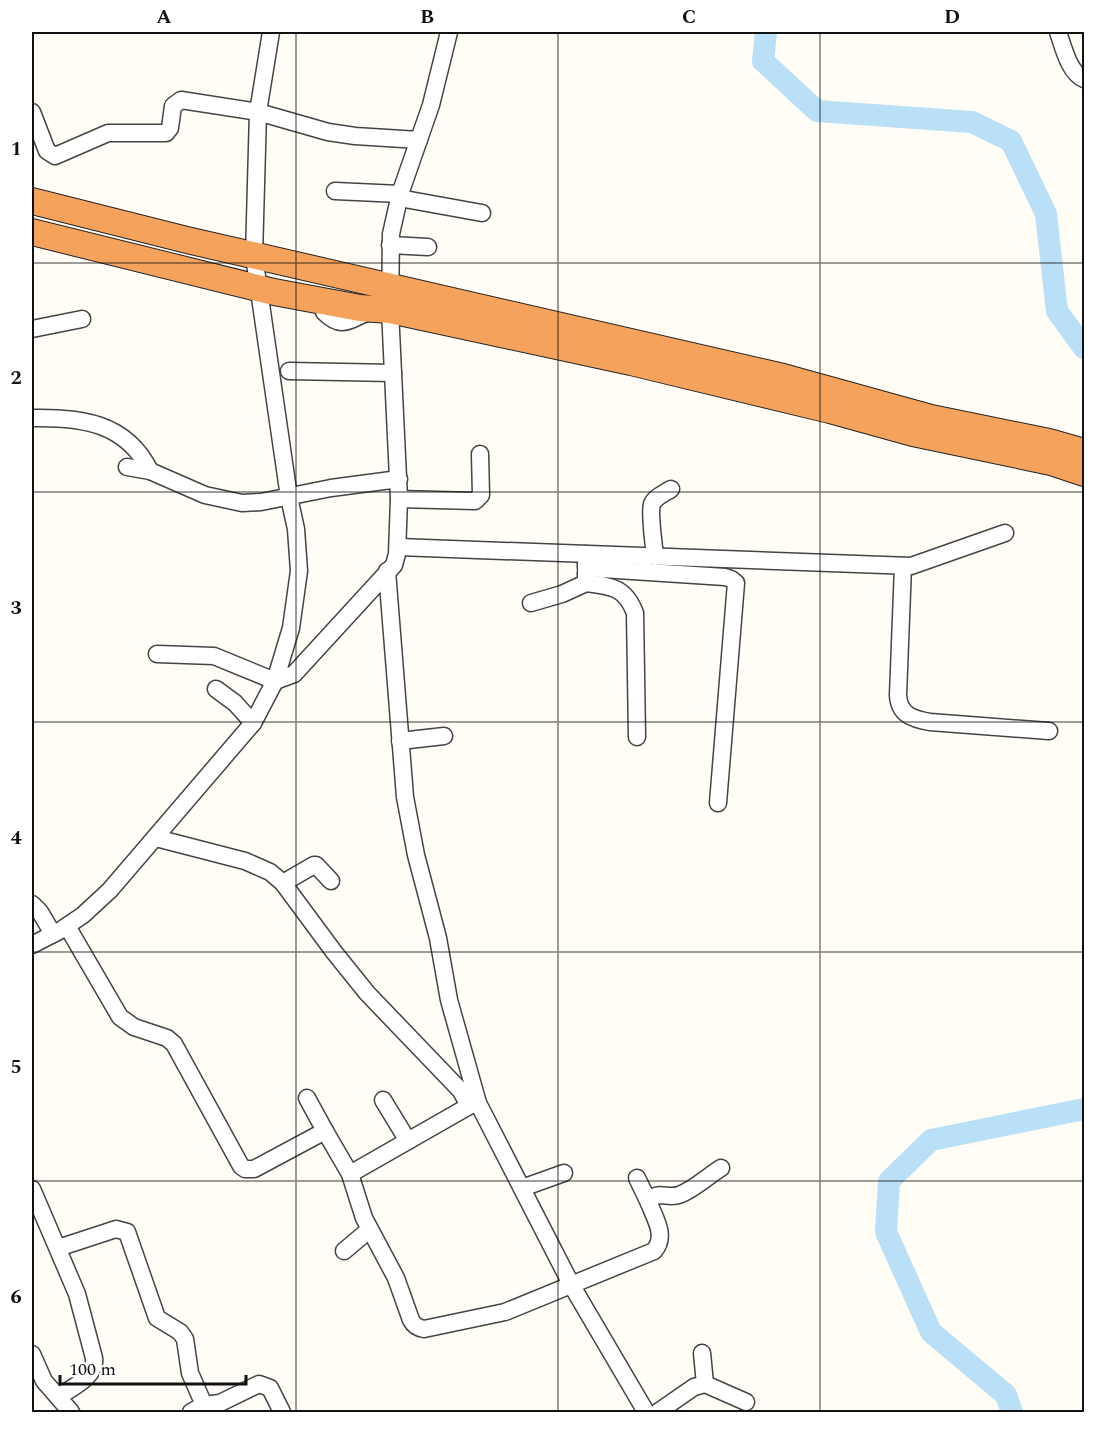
<svg xmlns="http://www.w3.org/2000/svg" width="1116" height="1444" font-family="Spectral,serif">
<style>
.lines{fill:none;stroke-linecap:round;stroke-linejoin:round}
.river{stroke:#b9e0f7;stroke-width:22}
.minor-casing{stroke:#444;stroke-width:19}
.highway-casing{stroke:#222;stroke-width:28}
.minor{stroke:#fff;stroke-width:16}
.highway{stroke:#f5a25d;stroke-width:26}
.grid{fill:none;stroke:#111;stroke-width:1.5;stroke-opacity:0.55}
.neatline{fill:none;stroke:#111;stroke-width:2}
.grid-label{font-size:20px;text-anchor:middle;font-weight:bold;fill:#111}
</style>
<rect width="100%" height="100%" fill="#fffdf5"/>
<g class="lines">
<g class="river">
<path d="M766,32L763,61L817,111L972,122L1011,141L1046,214L1057,311L1084,348"/>
<path d="M1012,1412L1006,1395L931,1332L886,1232L889,1181L931,1140L1084,1109"/>
</g>
<defs>
<g id="minor">
<path d="M1058,32C1063,46 1069,73 1084,79"/>
<path d="M32,112L47,151L55,156L108,133H166L170,128L173,106L181,100L258,112L328,132L355,136L419,140"/>
<path d="M335,191L400,194"/>
<path d="M399,198L482,213"/>
<path d="M390,245L428,247"/>
<path d="M324,312C345,333 352,315 374,311"/>
<path d="M32,329L82,319"/>
<path d="M289,371L393,373"/>
<path d="M32,418C80,417 126,422 150,471"/>
<path d="M127,467L150,471L205,495L242,503L261,502L331,488L399,479"/>
<path d="M399,499L475,501L481,495L480,454"/>
<path d="M398,547L911,566L1005,533"/>
<path d="M586,554V568L725,577L731,579L736,583L718,803"/>
<path d="M655,557C654,545 649,513 652,504C655,497 665,493 671,489"/>
<path d="M903,566L898,695C899,715 913,719 930,722L1049,731"/>
<path d="M387,571L405,797L416,855L438,938L449,1000L478,1103"/>
<path d="M586,583C611,586 625,587 635,613L637,737"/>
<path d="M531,603L562,594L586,583V572"/>
<path d="M157,654L214,656L275,681L294,674L394,565L397,554L399,499L390,310L391,234L400,194L431,105L449,32"/>
<path d="M216,689L235,703L253,723"/>
<path d="M400,741L444,736"/>
<path d="M156,838L245,861L270,872L283,883L334,952L367,993L461,1091L469,1106L478,1103L572,1286L646,1412"/>
<path d="M283,883L314,865H316L331,881"/>
<path d="M32,904L40,912L53,934"/>
<path d="M67,926L120,1017L134,1027L167,1038L174,1044L241,1166L245,1169H254L325,1131L350,1174L364,1218L396,1278L411,1320C414,1326 418,1328 424,1329L505,1312L654,1251C667,1236 655,1219 649,1203C655,1189 667,1199 679,1195C693,1190 708,1176 721,1168"/>
<path d="M32,945L61,930L83,915L110,890L253,723L275,681L291,628L299,571L296,529L289,497L254,256L258,112L271,32"/>
<path d="M307,1098L325,1131"/>
<path d="M383,1100L408,1141"/>
<path d="M350,1174L469,1106"/>
<path d="M637,1178L649,1203"/>
<path d="M522,1188L564,1173"/>
<path d="M32,1189L77,1294L94,1358C97,1377 71,1388 58,1397L71,1412"/>
<path d="M58,1248L116,1229L127,1232L157,1318L180,1332L185,1339L190,1373L204,1405"/>
<path d="M344,1251L369,1230"/>
<path d="M702,1353L705,1384"/>
<path d="M32,1354L44,1381L58,1397"/>
<path d="M191,1412L204,1405L220,1403L259,1384L270,1388L282,1412"/>
<path d="M658,1412L694,1387L705,1384L746,1402"/>
</g>
<g id="highway">
<path d="M32,201L187,240L783,377L931,418L1049,442L1084,452"/>
<path d="M32,232L274,292L360,308L390,310L631,362L830,410L913,433L1051,462L1084,473"/>
</g>
</defs>
<use href="#minor" class="minor-casing"/>
<use href="#highway" class="highway-casing"/>
<use href="#minor" class="minor"/>
<use href="#highway" class="highway"/>
</g>
<path class="grid" d="M296,32V1412M558,32V1412M820,32V1412M32,263H1084M32,492H1084M32,722H1084M32,952H1084M32,1181H1084"/>
<rect width="1116" height="1444" fill="none" stroke="#ffffff" stroke-width="66"/>
<path d="M60 1375v9h186v-9" fill="none" stroke="#111111" stroke-width="3"/>
<text x="69" y="1375" font-size="18" fill="#111111" stroke="#ffffff" stroke-width="4.5" paint-order="stroke">100 m</text>
<rect x="33" y="33" width="1050" height="1378" class="neatline"/>
<g class="grid-label">
<text x="164" y="23">A</text>
<text x="427" y="23">B</text>
<text x="689" y="23">C</text>
<text x="952" y="23">D</text>
<text x="16" y="155">1</text>
<text x="16" y="384">2</text>
<text x="16" y="614">3</text>
<text x="16" y="844">4</text>
<text x="16" y="1073">5</text>
<text x="16" y="1303">6</text>
</g>
</svg>
